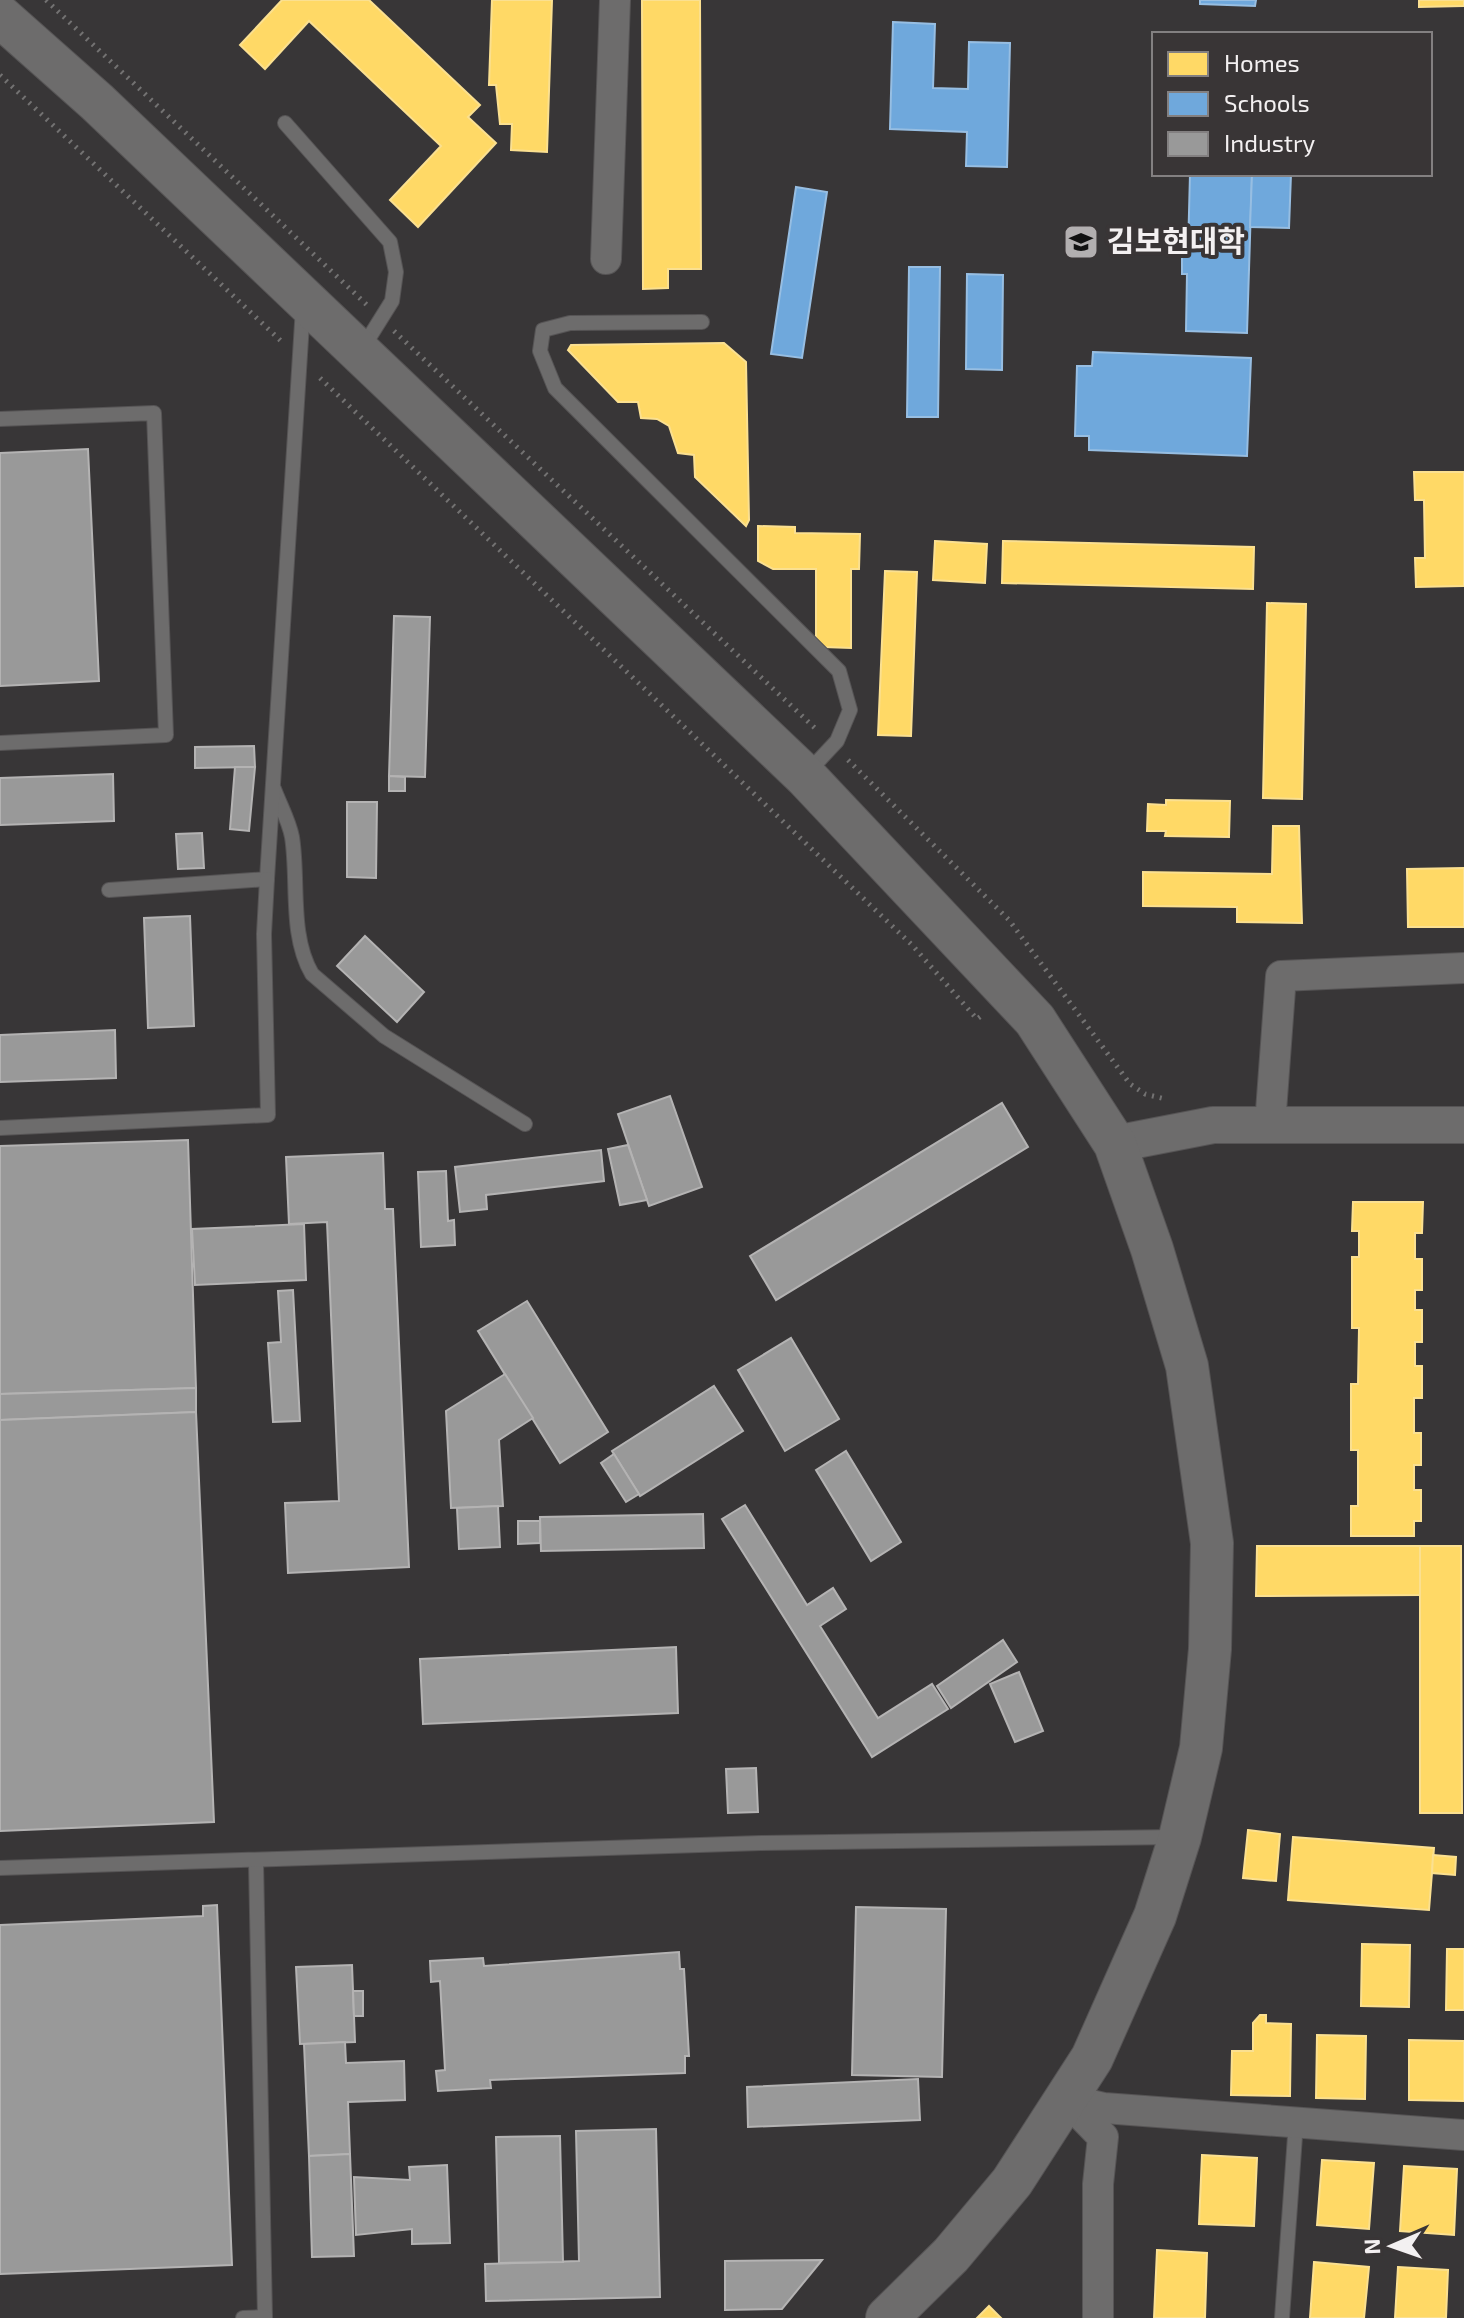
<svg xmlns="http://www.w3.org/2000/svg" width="1464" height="2318" font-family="'Exo 2','Noto Sans KR',sans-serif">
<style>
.homes{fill:#ffd966;stroke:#fbe090;stroke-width:2}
.schools{fill:#6fa8dc;stroke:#97bee2;stroke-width:2}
.industry{fill:#999;stroke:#b4b3b3;stroke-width:2}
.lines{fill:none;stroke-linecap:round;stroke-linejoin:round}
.service-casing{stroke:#565455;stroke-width:16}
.minor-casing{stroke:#565455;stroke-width:32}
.tertiary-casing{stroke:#565455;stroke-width:38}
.secondary-casing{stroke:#565455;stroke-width:44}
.path{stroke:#737272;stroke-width:5;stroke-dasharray:2 6;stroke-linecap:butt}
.service{stroke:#6d6c6c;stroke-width:14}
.minor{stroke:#6d6c6c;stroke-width:30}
.tertiary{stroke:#6d6c6c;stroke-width:36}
.secondary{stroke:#6d6c6c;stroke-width:42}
.labels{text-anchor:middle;stroke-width:8;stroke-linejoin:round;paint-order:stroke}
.poi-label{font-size:30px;font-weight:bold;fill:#f3f0f1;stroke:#393536;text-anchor:start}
</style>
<rect width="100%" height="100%" fill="#383637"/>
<g class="homes">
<path d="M282,0H369L480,105L468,117L496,143L418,227L390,200L441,146L309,21L265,69L240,45Z"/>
<path d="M492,0H552L547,152L511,150L512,124H500L496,85H489Z"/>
<path d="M642,0H700L701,269H668V288L643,289Z"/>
<path d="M1419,0H1464V6L1419,7Z"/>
<path d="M724,343L746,362L749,520L746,526L695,477L694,455L678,453L669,426L657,419L641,418L638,402H618L568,350L571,345Z"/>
<path d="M1414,472H1464V586L1416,587L1415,558H1425L1424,500H1415Z"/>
<path d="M758,526L795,527V533L860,534L859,569H851V648L823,647L816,641V569H773L758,561Z"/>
<path d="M935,541L987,544L985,583L933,580Z"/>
<path d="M1003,541L1254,547L1253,589L1002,583Z"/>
<path d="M885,571L917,572L911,736L878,735Z"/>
<path d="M1267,603L1306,604L1302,799L1263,798Z"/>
<path d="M1166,800L1230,801L1229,837L1165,836L1166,831H1147L1148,804L1166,805Z"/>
<path d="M1273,826H1299L1302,923L1237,922V907L1143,906V872L1272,874Z"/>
<path d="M1464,868V927H1408L1407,869Z"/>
<path d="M1353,1202H1423L1422,1233H1415V1259H1422V1290H1415V1310H1422V1342H1415V1366H1422V1398H1414V1433H1421V1465H1414V1490H1421V1521H1414V1536H1351V1506H1358V1450H1351V1384H1358L1359,1328H1352V1257H1359V1231H1352Z"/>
<path d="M1257,1546H1420V1595L1256,1596Z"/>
<path d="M1420,1546H1461L1462,1813H1420Z"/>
<path d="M1248,1830L1280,1834L1276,1881L1243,1878Z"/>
<path d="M1293,1837L1434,1848L1429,1910L1288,1900Z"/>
<path d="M1433,1855L1456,1857L1455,1875L1432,1873Z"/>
<path d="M1362,1944L1410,1945L1409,2007L1361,2006Z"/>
<path d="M1447,1949H1464V2010H1446Z"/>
<path d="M1260,2015H1266V2023L1291,2024L1290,2096L1231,2095L1232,2051H1253V2023Z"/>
<path d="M1317,2035L1366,2036L1365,2099L1316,2098Z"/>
<path d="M1409,2040L1464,2041V2101L1409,2100Z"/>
<path d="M1202,2155L1257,2158L1254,2226L1199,2224Z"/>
<path d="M1322,2160L1374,2163L1369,2229L1317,2225Z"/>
<path d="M1404,2166L1457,2169L1454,2235L1400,2231Z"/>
<path d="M1157,2250L1207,2253L1205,2318H1154Z"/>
<path d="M1314,2262L1369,2267L1364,2318H1310Z"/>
<path d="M1398,2267L1448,2270L1446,2318H1395Z"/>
<path d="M989,2306L1001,2318H977Z"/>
</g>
<g class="schools">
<path d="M1200,0H1256L1255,6L1200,4Z"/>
<path d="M893,22L935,24L933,88L968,89L969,42L1010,43L1007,167L966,166L967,132L890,129Z"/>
<path d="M1190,174H1252L1247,333L1186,331L1187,274H1182V251H1188Z"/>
<path d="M1252,174H1291L1289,228L1250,227Z"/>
<path d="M796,187L827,192L802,358L771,354Z"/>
<path d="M909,267H940L938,417H907Z"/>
<path d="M967,274L1003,275L1002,370L966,369Z"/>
<path d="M1093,352L1251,358L1247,456L1089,450V436H1075L1077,366H1092Z"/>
</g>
<g class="industry">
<path d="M88,449L99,681L0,686V453Z"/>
<path d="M394,616L430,617L425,777L389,776Z"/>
<path d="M254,746L255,767L195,768V747Z"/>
<path d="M235,767H255L249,831L230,829Z"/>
<path d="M113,774L114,821L0,825V778Z"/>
<path d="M389,776L405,777V791H389Z"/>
<path d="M347,802H377L376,878L347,877Z"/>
<path d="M202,833L204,868L178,869L176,834Z"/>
<path d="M190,916L194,1026L148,1028L144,918Z"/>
<path d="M365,936L424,992L397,1022L337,966Z"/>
<path d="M115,1030L116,1078L0,1082V1035Z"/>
<path d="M670,1096L702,1187L649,1206L618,1114Z"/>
<path d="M1002,1103L1028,1147L776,1300L750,1256Z"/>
<path d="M188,1140L196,1388L0,1394V1146Z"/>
<path d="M628,1145L647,1200L620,1205L608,1149Z"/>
<path d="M601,1150L604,1181L486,1195L487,1209L460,1212L455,1167Z"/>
<path d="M383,1153L385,1209H393L409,1567L288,1573L285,1503L339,1501L327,1222L289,1224L286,1157Z"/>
<path d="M446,1171L448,1221L454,1220L455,1245L421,1247L418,1172Z"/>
<path d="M304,1224L306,1280L195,1285L192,1229Z"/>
<path d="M293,1290L300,1421L273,1422L268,1343L281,1342L278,1291Z"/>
<path d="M527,1301L608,1432L560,1463L478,1331Z"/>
<path d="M791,1338L839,1419L785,1451L738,1370Z"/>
<path d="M505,1374L533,1418L499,1440L503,1506L451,1508L446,1411Z"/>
<path d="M714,1386L743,1431L640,1496L612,1451Z"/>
<path d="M196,1388V1412L0,1420V1394Z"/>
<path d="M196,1412L214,1822L0,1831V1420Z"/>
<path d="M846,1451L901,1542L871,1561L816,1470Z"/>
<path d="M614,1454L639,1494L626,1502L601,1463Z"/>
<path d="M745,1505L807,1605L833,1588L846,1609L820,1626L878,1718L932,1684L948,1709L872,1757L722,1519Z"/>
<path d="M498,1506L500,1547L459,1549L457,1508Z"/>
<path d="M703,1514L704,1548L541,1551L540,1517Z"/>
<path d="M518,1521H540V1543L518,1544Z"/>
<path d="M1003,1640L1017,1662L951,1708L937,1686Z"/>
<path d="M676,1647L678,1713L423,1724L420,1659Z"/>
<path d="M1019,1672L1043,1731L1015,1742L990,1684Z"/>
<path d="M756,1768L758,1812L728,1813L726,1769Z"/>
<path d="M217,1905L232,2265L0,2274V1925L203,1916V1906Z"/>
<path d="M856,1907L946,1909L942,2077L852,2075Z"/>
<path d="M679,1952L680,1969H684L689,2056H685V2073L490,2080L491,2088L438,2091L436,2071L445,2070L440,1981L431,1982L430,1961L483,1958L484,1966Z"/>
<path d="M352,1965L355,2042L300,2044L296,1967Z"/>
<path d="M353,1991H363V2016H354Z"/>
<path d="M345,2042L346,2063L404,2061L405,2100L348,2102L350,2154L309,2156L304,2044Z"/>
<path d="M918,2079L920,2120L748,2127L747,2087Z"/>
<path d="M656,2129L660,2297L486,2301L485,2264L579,2261L576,2131Z"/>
<path d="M560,2136L563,2262L499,2263L496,2137Z"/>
<path d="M350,2154L354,2256L312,2257L309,2156Z"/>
<path d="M447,2165L450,2243L412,2244V2229L356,2235L354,2177L410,2180L409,2167Z"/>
<path d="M822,2260L782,2309L725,2310V2261Z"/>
</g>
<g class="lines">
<defs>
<g id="service">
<path d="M285,123L390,242L396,272L392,301L362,349"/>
<path d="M702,322L570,323L543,330L540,351L555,388L839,671L850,710L837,741L808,772"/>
<path d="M0,419L154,413L166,735L0,743"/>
<path d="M274,789C280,805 289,821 292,837C299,881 289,935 312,974L384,1036L525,1124"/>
<path d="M109,890L267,879L303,307"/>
<path d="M0,1128L268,1115L264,934L267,879"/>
<path d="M256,1862L265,2318"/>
<path d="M0,1868L761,1843L1175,1837"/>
<path d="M243,2318L265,2317"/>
<path d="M1282,2318L1296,2122"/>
</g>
<g id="minor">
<path d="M606,259L615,0"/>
<path d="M1270,1125L1281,976L1464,968"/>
<path d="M1066,2099L1104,2108L1464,2135"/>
<path d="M1066,2099L1103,2137L1098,2184V2318"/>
</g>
<path id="tertiary" d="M1115,1144L1213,1125H1464"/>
<path id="secondary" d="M0,16L97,102L805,776L1035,1020L1115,1144L1152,1249L1187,1366L1212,1543L1210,1649L1201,1748L1180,1837L1155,1916L1092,2058L1012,2182L951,2255L887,2318"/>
</defs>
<use href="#service" class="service-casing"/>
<use href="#minor" class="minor-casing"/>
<use href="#tertiary" class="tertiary-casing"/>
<use href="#secondary" class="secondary-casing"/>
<g class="path">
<path d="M46,0L367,305"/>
<path d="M0,75L281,341"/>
<path d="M394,331L818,731"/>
<path d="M320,378L912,945L977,1019L984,1014"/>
<path d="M848,760L1009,920L1130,1084L1145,1094L1165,1099"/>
</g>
<use href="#service" class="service"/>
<use href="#minor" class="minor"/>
<use href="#tertiary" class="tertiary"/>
<use href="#secondary" class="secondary"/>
</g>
<defs>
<symbol id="university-square" viewBox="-11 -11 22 22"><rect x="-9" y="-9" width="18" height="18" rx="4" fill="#b2afb0" stroke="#393536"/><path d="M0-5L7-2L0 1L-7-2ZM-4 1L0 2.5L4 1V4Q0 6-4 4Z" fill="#111"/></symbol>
</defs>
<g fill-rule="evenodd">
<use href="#university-square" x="1061" y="222" width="40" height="40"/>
</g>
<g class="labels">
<g class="poi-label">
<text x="1107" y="252">김보현대학</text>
</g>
</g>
<rect x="1152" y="32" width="280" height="144" fill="#393536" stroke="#838081" stroke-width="2"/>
<rect x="1168" y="52" width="40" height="24" fill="#ffd966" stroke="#838081" stroke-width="2"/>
<text x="1224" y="72" font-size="24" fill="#f3f0f1">Homes</text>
<rect x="1168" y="92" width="40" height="24" fill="#6fa8dc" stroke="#838081" stroke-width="2"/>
<text x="1224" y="112" font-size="24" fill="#f3f0f1">Schools</text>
<rect x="1168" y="132" width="40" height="24" fill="#999999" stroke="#838081" stroke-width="2"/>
<text x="1224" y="152" font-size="24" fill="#f3f0f1">Industry</text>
<g transform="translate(1392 2246) rotate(268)" stroke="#393536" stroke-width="6" paint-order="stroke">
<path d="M0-6L14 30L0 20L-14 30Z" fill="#f3f0f1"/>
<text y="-12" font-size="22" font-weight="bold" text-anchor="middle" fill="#f3f0f1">N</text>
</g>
</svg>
